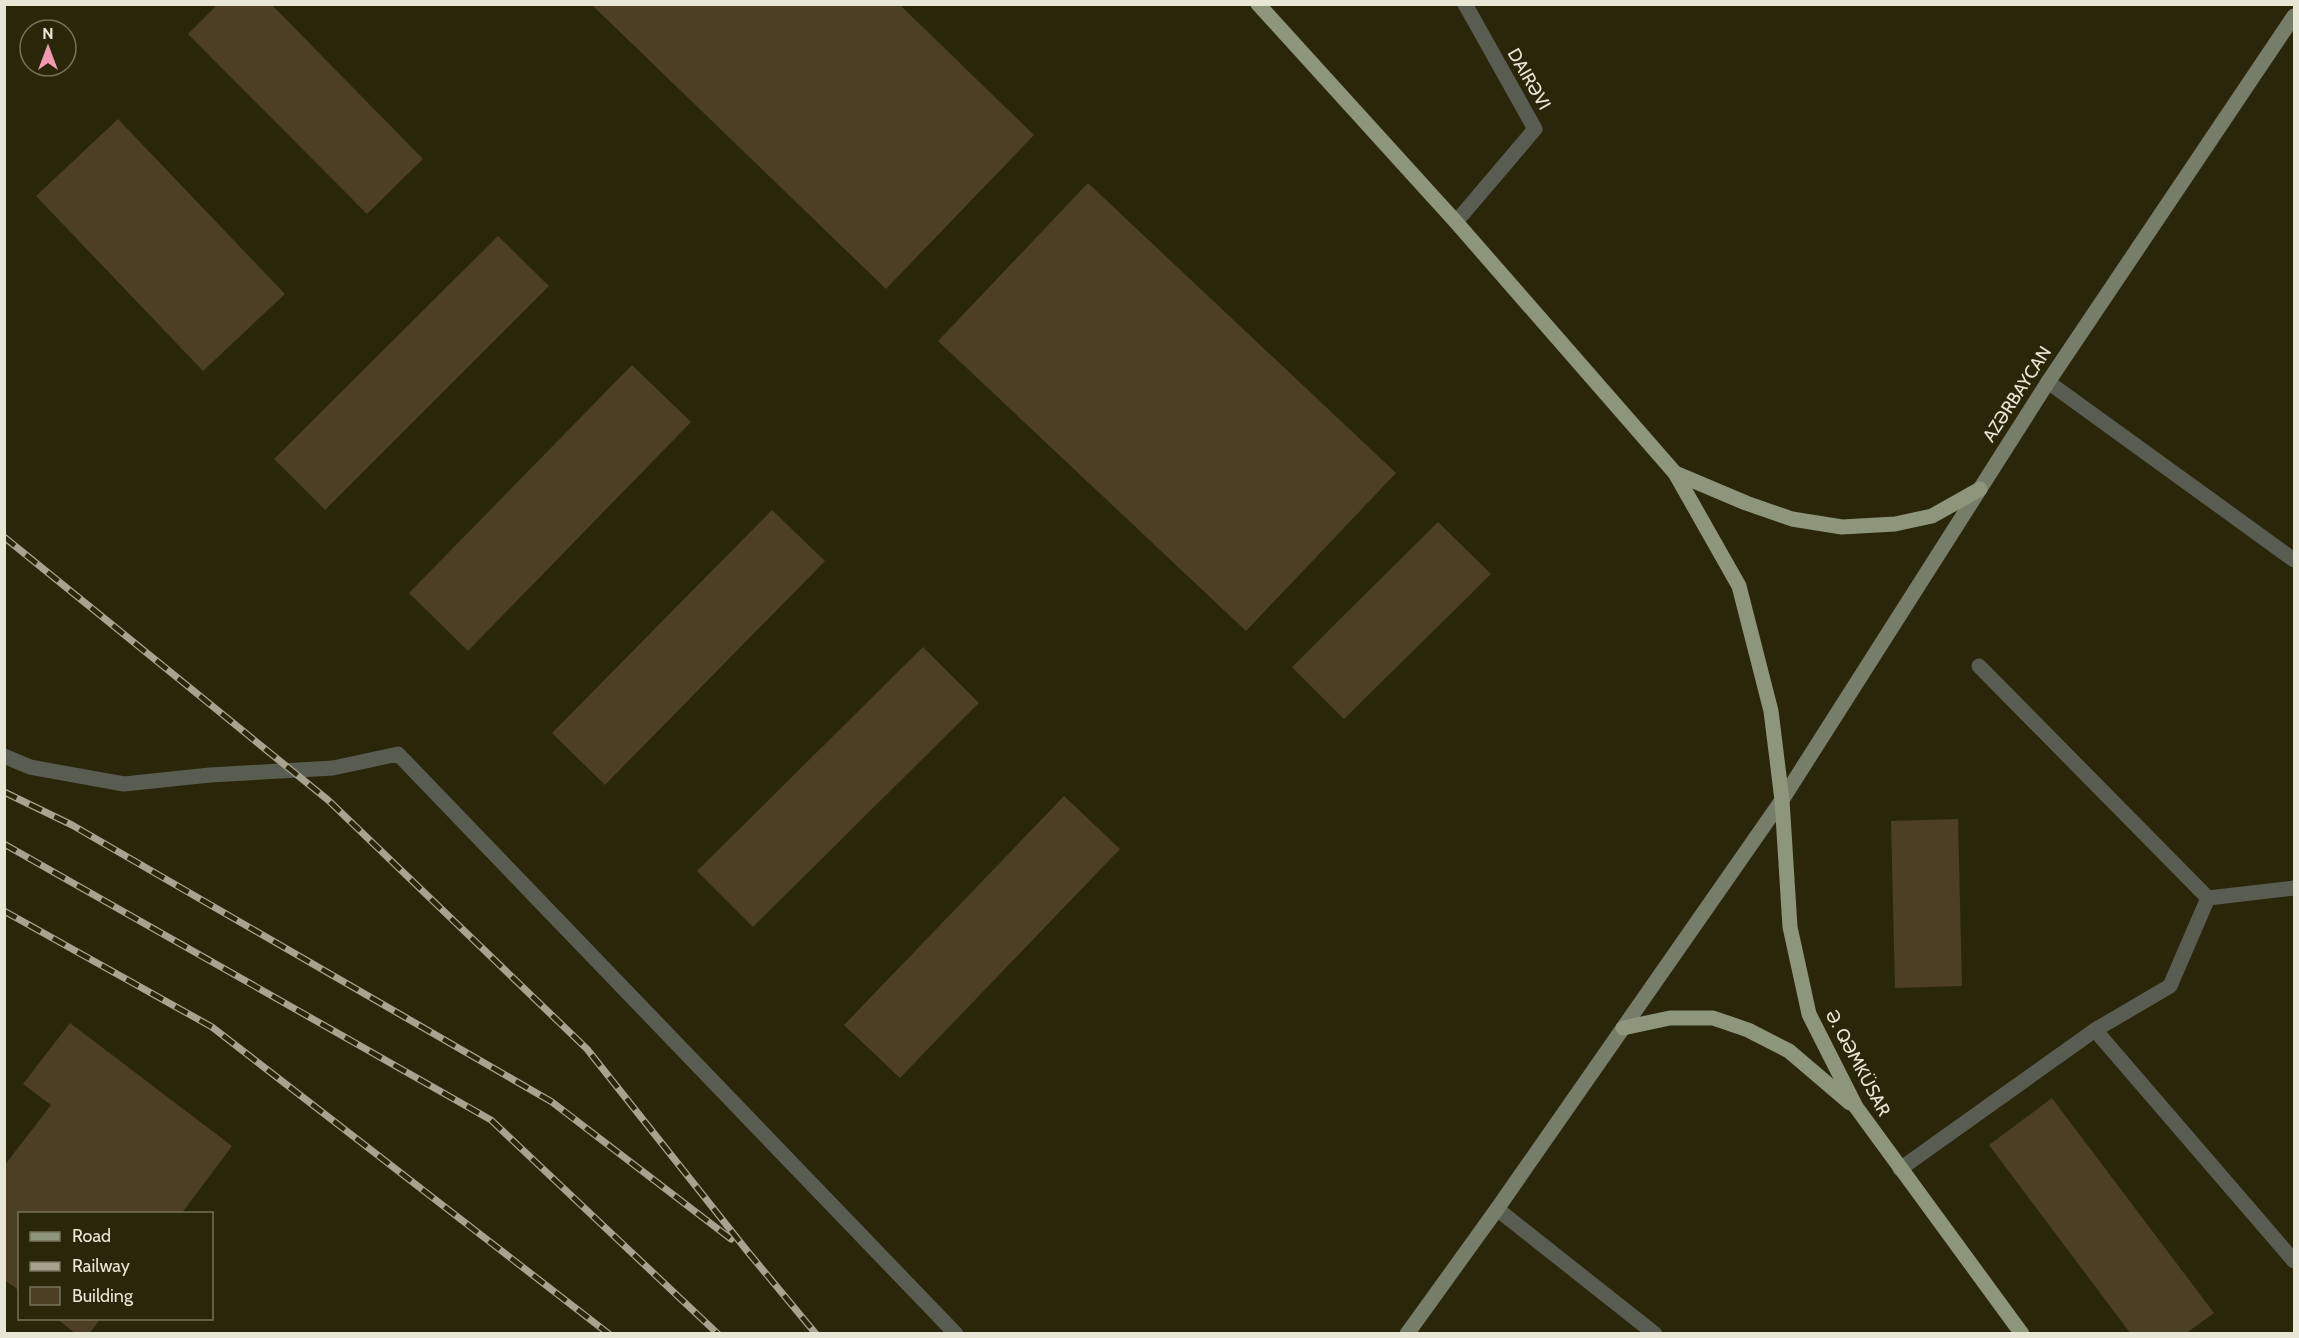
<svg xmlns="http://www.w3.org/2000/svg" width="2299" height="1338" font-family="Cabin,sans-serif">
<style>
.building{fill:#4d3f24}
.lines{fill:none;stroke-linecap:round;stroke-linejoin:round}
.service{stroke:#595d51;stroke-width:15}
.minor{stroke:#595d51;stroke-width:15}
.secondary{stroke:#767d69;stroke-width:15}
.primary{stroke:#8d957b;stroke-width:15}
.rail-casing{stroke:#a6a48f;stroke-width:7}
.rail{stroke:#2a2609;stroke-width:4.5;stroke-dasharray:14;stroke-linecap:butt}
.labels{text-anchor:middle;stroke-width:4.5;stroke-linejoin:round;paint-order:stroke}
.street-label{font-size:18px;fill:#e8e6d5;stroke:#2a2609}
</style>
<rect width="100%" height="100%" fill="#2a2609"/>
<g class="building">
<path d="M218,4H271L423,159L367,214L188,34Z"/>
<path d="M591,4H899L1034,135L886,289Z"/>
<path d="M118,119L285,294L203,371L36,196Z"/>
<path d="M1088,183L1396,473L1246,631L938,341Z"/>
<path d="M498,236L549,286L325,510L274,459Z"/>
<path d="M632,365L691,422L468,651L409,593Z"/>
<path d="M772,510L825,561L605,785L552,733Z"/>
<path d="M1438,522L1491,574L1344,719L1292,667Z"/>
<path d="M923,647L979,703L753,927L697,871Z"/>
<path d="M1064,796L1120,849L900,1078L844,1025Z"/>
<path d="M1958,819L1962,986L1895,988L1891,821Z"/>
<path d="M70,1023L232,1146L181,1214H20V1291L4,1280V1166L51,1105L23,1084Z"/>
<path d="M2052,1098L2214,1313L2185,1334H2131L1989,1145Z"/>
<path d="M56,1318H101L89,1334H76Z"/>
</g>
<g class="lines">
<g class="service">
<path d="M2048,382L2294,560"/>
<path d="M4,756L30,767L124,784L210,775L333,768L398,754L956,1334"/>
<path d="M1497,1209L1655,1334"/>
</g>
<g class="minor">
<path d="M1456,222L1535,129L1465,4"/>
<path d="M1979,666L2208,898"/>
<path d="M2095,1030L2294,1261"/>
<path d="M1900,1169L2095,1030L2170,986L2208,898L2294,888"/>
</g>
<path class="secondary" d="M1407,1334L1497,1209L1782,800L2048,382L2294,16"/>
<g class="primary">
<path d="M1258,4L1456,222L1675,473L1739,586L1771,711L1782,800L1790,927L1809,1014L1856,1107L2022,1334"/>
<path d="M1675,473L1746,503L1792,519L1842,527L1895,524L1932,516L1980,489"/>
<path d="M1623,1028L1670,1018H1713L1748,1030L1789,1051L1850,1103"/>
</g>
<defs>
<g id="rail">
<path d="M4,537L328,800L587,1049L748,1252L816,1334"/>
<path d="M4,792L72,825L552,1102L731,1239"/>
<path d="M4,844L491,1120L718,1334"/>
<path d="M4,911L212,1027L609,1334"/>
</g>
</defs>
<use href="#rail" class="rail-casing"/>
<use href="#rail" class="rail"/>
</g>
<g class="labels">
<g class="street-label">
<text transform="translate(1529 79) rotate(60)" y="6">DAIRƏVI</text>
<text transform="translate(2017 394) rotate(-57)" y="6">AZƏRBAYCAN</text>
<text transform="translate(1858 1063) rotate(62)" y="6">Ə. QƏMKÜSAR</text>
</g>
</g>
<rect width="2299" height="1338" fill="none" stroke="#e8e6d5" stroke-width="12"/>
<rect x="18" y="1212" width="195" height="108" fill="#2a2609" stroke="#76735b" stroke-width="1.5"/>
<rect x="30" y="1232" width="30" height="9" fill="#8d957b" stroke="#76735b" stroke-width="1.5"/>
<text x="72" y="1242" font-size="18" fill="#e8e6d5">Road</text>
<rect x="30" y="1262" width="30" height="9" fill="#a6a48f" stroke="#76735b" stroke-width="1.5"/>
<text x="72" y="1272" font-size="18" fill="#e8e6d5">Railway</text>
<rect x="30" y="1287" width="30" height="18" fill="#4d3f24" stroke="#76735b" stroke-width="1.5"/>
<text x="72" y="1302" font-size="18" fill="#e8e6d5">Building</text>
<g transform="translate(48 48)"><circle r="28" fill="#2a2609" stroke="#76735b" stroke-width="1.5"/>
<path d="M0-4.5L10 22L0 15L-10 22Z" fill="#f19ab2"/>
<text y="-9" font-size="16" font-weight="bold" text-anchor="middle" fill="#e8e6d5">N</text>
</g>
</svg>
